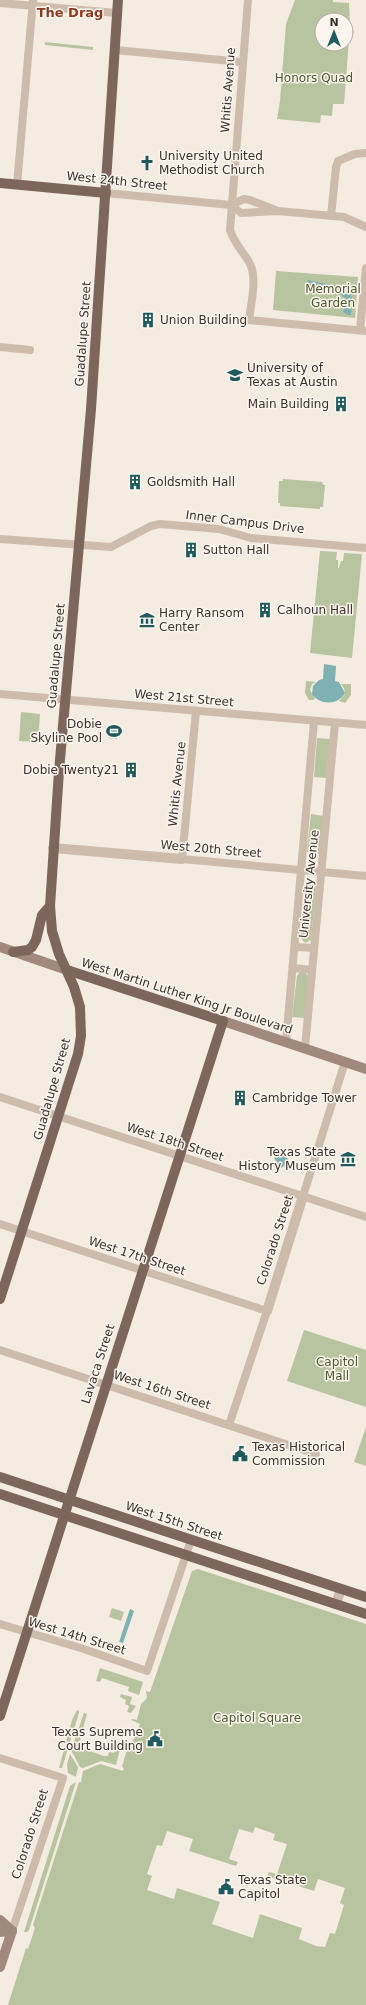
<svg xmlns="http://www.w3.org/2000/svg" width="366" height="2005" font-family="'DejaVu Sans',sans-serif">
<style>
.green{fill:#b8c4a0;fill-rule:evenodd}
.water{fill:#7fb0b2}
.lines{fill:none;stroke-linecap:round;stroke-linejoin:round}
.minor{stroke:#cdbbac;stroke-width:8}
.tertiary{stroke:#cdbbac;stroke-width:10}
.secondary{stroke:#a18a7d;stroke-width:10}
.primary{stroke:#7d675c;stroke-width:10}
.labels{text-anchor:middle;stroke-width:3;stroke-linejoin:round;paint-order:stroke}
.park-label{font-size:12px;fill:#4a5a2e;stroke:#fbf5ee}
.street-label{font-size:12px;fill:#3b302b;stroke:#fbf5ee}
.poi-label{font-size:12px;fill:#3b302b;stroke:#fbf5ee;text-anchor:start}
.neighbourhood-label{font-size:13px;font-weight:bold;fill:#8c3b22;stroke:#fbf5ee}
</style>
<rect width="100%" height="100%" fill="#f4ebe1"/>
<g class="green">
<path d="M295,0H333V2L349,3L350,26L344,104H333L332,116L321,115L320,123L277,119L280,101L286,24ZM322,20H346V44H322Z"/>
<path d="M45,42L93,47V50L45,45Z"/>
<path d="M276,271L358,277L355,318L273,310Z"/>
<path d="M283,479L323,482L322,484L325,485L323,507H320V509L280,506V503H278L279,481H283Z"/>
<path d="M320,551L337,552L336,560H338V568H339L341,561H343L344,553L362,554L352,658L310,653Z"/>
<path d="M306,681L316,682L312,684L310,690L315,699L313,700H309L305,693Z"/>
<path d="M341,684H351V695L345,703L339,701L345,694L344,688Z"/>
<path d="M21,712L40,714L38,742L19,741Z"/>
<path d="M317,738L330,739L326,778L314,777Z"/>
<path d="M311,814L323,816L320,854L307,852Z"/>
<path d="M311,884L316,887L311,940L305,943L300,937L305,888Z"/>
<path d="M300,972H305L308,976L305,1018L292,1017L297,976Z"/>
<path d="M304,1330L366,1350V1407L287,1381Z"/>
<path d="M366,1427V1466L354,1462Z"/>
<path d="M198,1569L366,1624V2005H8L26,1948L28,1949L35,1928L33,1925L79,1782H81L83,1771L100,1764L123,1771L124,1768L122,1767L127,1749L134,1739L140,1724L131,1720L132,1719L137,1720L141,1704L147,1698L146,1691L150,1692L192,1571ZM255,1827L275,1834L273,1840L287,1844L277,1874L269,1872L267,1876L314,1891L318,1879L345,1888L340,1903L344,1905L335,1934L330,1933L325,1947L316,1946L299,1939L302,1928L260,1914L253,1938L212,1924L220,1902L177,1888L174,1899L147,1890L152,1876L147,1874L157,1845L162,1846L167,1831L193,1839L189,1851L236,1866L238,1862L229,1859L239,1829L253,1833Z"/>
<path d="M112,1608L124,1612L121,1621L109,1617Z"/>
<path d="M100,1668L143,1682L139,1695L128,1691L129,1687L102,1678L100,1682L96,1681Z"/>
<path d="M121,1694L132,1697L130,1704L136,1706L131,1713L127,1712L129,1706L125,1704L126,1700L120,1697Z"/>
<path d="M77,1710L79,1711V1713L62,1768H59L72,1720Z"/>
<path d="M84,1713L87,1714L78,1747L104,1756H108L109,1752L114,1753L118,1744L121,1745L116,1765L101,1761L83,1768L80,1767L71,1750Z"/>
<path d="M70,1754L78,1767L76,1777L68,1773L67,1764Z"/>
<path d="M76,1782L29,1930L27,1932H24L70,1786Z"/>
</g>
<g class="water">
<path d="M308,280L335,286L338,291L351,295L352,300L351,315H348L343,312L346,300L339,292L332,293C325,285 317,284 307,283Z"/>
<path d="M324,664L336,666L335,681L339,682L345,693C338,706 319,705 312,694L313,686L319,680L323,679Z"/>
<path d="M111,724H118L117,739L109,738Z"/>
<path d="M279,1155L287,1157L288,1160L287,1164L281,1168L274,1158Z"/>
<path d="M130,1609L134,1611L123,1643L119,1642Z"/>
</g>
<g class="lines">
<g class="minor">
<path d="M248,0L230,230C234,243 242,250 249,262C258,277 251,303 249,320L366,331"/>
<path d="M0,3L117,13"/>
<path d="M115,50L242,62"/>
<path d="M17,185L33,0"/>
<path d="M106,193L231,205L244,199L250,200L278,211"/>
<path d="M231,205L241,213L278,211L344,217L366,227"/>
<path d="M331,216L336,167L338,161L355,154L366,153"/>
<path d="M360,330L366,268"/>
<path d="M0,347L30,350"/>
<path d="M0,539L111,547L151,526L160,524L219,529L251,538L366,548"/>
<path d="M0,694L366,725"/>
<path d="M196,711L182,859L366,876"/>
<path d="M295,947L314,948"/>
<path d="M293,968L312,970"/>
<path d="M286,1042L314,721"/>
<path d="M305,1048L335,723"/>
<path d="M0,1097L366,1217"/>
<path d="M303,1196L345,1062"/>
<path d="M0,1224L267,1311L229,1425"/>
<path d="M0,1350L316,1454"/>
<path d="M0,1624L81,1648L147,1671L191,1540"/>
<path d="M0,1758L63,1778L12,1931"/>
</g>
<g class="tertiary">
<path d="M53,848L182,859"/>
<path d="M267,1311L303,1196"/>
<path d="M336,1604L341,1589"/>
</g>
<g class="secondary">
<path d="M0,947L67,970"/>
<path d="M223,1021L366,1069"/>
<path d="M0,1920L12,1931"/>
<path d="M0,1932L12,1931"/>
<path d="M0,1967L12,1931"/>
</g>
<g class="primary">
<path d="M0,183L106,193"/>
<path d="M13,952L28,950L32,947L36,940L42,915L50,906"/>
<path d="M0,1299L78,1054L81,1036L80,1007L74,987L59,954L52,931L50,906L59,771L91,409L118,0"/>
<path d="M0,1477L366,1597"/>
<path d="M0,1494L366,1614"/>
<path d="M0,1716L223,1021L67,970"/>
</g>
</g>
<defs>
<symbol id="church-bare" viewBox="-9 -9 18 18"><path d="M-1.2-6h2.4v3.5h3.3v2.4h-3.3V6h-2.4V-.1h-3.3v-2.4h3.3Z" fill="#1f5a5e" stroke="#fbf5ee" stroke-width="2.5" paint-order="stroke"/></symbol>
<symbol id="building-bare" viewBox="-9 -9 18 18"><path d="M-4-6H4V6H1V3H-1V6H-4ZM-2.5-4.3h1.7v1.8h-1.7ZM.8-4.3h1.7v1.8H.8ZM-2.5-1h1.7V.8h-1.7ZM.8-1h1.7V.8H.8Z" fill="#1f5a5e" stroke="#fbf5ee" stroke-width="2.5" paint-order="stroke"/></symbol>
<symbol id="university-bare" viewBox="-9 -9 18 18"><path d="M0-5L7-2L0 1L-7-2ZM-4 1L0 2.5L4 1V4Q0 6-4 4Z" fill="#1f5a5e" stroke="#fbf5ee" stroke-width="2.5" paint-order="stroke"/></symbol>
<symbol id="museum-bare" viewBox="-9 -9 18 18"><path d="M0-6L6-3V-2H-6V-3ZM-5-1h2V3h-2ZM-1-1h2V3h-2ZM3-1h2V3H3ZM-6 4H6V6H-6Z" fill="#1f5a5e" stroke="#fbf5ee" stroke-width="2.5" paint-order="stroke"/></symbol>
<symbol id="stadium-bare" viewBox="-9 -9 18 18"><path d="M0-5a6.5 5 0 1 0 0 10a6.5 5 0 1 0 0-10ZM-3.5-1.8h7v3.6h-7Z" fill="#1f5a5e" stroke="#fbf5ee" stroke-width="2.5" paint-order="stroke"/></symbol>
<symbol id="civic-bare" viewBox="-9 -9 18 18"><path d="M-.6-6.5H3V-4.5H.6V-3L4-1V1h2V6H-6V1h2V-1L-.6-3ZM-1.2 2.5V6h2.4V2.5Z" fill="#1f5a5e" stroke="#fbf5ee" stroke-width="2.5" paint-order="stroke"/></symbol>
</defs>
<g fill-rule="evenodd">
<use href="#church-bare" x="136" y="152" width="22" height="22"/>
<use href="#building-bare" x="137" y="309" width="22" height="22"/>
<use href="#university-bare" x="224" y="364" width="22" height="22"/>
<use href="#building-bare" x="330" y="393" width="22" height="22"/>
<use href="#building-bare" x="124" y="471" width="22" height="22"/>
<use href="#building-bare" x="180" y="539" width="22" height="22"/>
<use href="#building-bare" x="254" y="599" width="22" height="22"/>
<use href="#museum-bare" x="136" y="609" width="22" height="22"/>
<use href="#stadium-bare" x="103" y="720" width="22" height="22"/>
<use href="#building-bare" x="120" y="759" width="22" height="22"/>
<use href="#building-bare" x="229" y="1087" width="22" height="22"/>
<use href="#museum-bare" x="337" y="1148" width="22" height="22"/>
<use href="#civic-bare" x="229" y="1443" width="22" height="22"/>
<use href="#civic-bare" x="144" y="1728" width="22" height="22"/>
<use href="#civic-bare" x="215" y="1876" width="22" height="22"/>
</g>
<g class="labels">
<g class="park-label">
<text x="314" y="82">Honors Quad</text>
<text x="333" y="293">Memorial<tspan x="333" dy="14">Garden</tspan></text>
<text x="337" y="1366">Capitol<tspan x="337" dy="14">Mall</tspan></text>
<text x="257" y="1722">Capitol Square</text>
</g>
<g class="street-label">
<text transform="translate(228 90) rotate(-86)" y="4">Whitis Avenue</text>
<text transform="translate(117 181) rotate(6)" y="4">West 24th Street</text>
<text transform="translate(83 334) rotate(-86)" y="4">Guadalupe Street</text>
<text transform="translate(245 522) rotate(7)" y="4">Inner Campus Drive</text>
<text transform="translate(56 656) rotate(-85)" y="4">Guadalupe Street</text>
<text transform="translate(184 698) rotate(5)" y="4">West 21st Street</text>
<text transform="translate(177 784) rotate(-84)" y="4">Whitis Avenue</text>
<text transform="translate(211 849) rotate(5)" y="4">West 20th Street</text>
<text transform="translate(309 884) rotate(-84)" y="4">University Avenue</text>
<text transform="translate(187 996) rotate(18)" y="4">West Martin Luther King Jr Boulevard</text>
<text transform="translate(52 1089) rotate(-74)" y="4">Guadalupe Street</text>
<text transform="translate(175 1142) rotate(18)" y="4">West 18th Street</text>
<text transform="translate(275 1240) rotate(-72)" y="4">Colorado Street</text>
<text transform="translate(137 1256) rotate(18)" y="4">West 17th Street</text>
<text transform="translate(98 1364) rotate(-72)" y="4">Lavaca Street</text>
<text transform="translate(162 1390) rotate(18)" y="4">West 16th Street</text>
<text transform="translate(174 1521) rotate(18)" y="4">West 15th Street</text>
<text transform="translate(77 1636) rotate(17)" y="4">West 14th Street</text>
<text transform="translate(30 1834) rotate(-72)" y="4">Colorado Street</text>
</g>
<g class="poi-label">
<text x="159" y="160">University United<tspan x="159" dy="14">Methodist Church</tspan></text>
<text x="160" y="324">Union Building</text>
<text x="247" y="372">University of<tspan x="247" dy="14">Texas at Austin</tspan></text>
<text x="329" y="408" text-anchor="end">Main Building</text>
<text x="147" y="486">Goldsmith Hall</text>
<text x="203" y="554">Sutton Hall</text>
<text x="277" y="614">Calhoun Hall</text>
<text x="159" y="617">Harry Ransom<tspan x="159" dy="14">Center</tspan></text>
<text x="102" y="728" text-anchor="end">Dobie<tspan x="102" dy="14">Skyline Pool</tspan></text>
<text x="119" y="774" text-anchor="end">Dobie Twenty21</text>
<text x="252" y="1102">Cambridge Tower</text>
<text x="336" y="1156" text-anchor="end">Texas State<tspan x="336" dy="14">History Museum</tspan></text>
<text x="252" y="1451">Texas Historical<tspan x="252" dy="14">Commission</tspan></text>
<text x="143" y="1736" text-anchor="end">Texas Supreme<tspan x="143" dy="14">Court Building</tspan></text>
<text x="238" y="1884">Texas State<tspan x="238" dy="14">Capitol</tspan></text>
</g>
<g class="neighbourhood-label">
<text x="70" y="17">The Drag</text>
</g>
</g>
<g transform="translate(334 32)"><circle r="19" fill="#fbf5ee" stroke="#aea6a0"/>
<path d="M0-3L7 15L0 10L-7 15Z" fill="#1f5a5e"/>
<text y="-6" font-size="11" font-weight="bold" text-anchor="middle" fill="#3b302b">N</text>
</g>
</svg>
